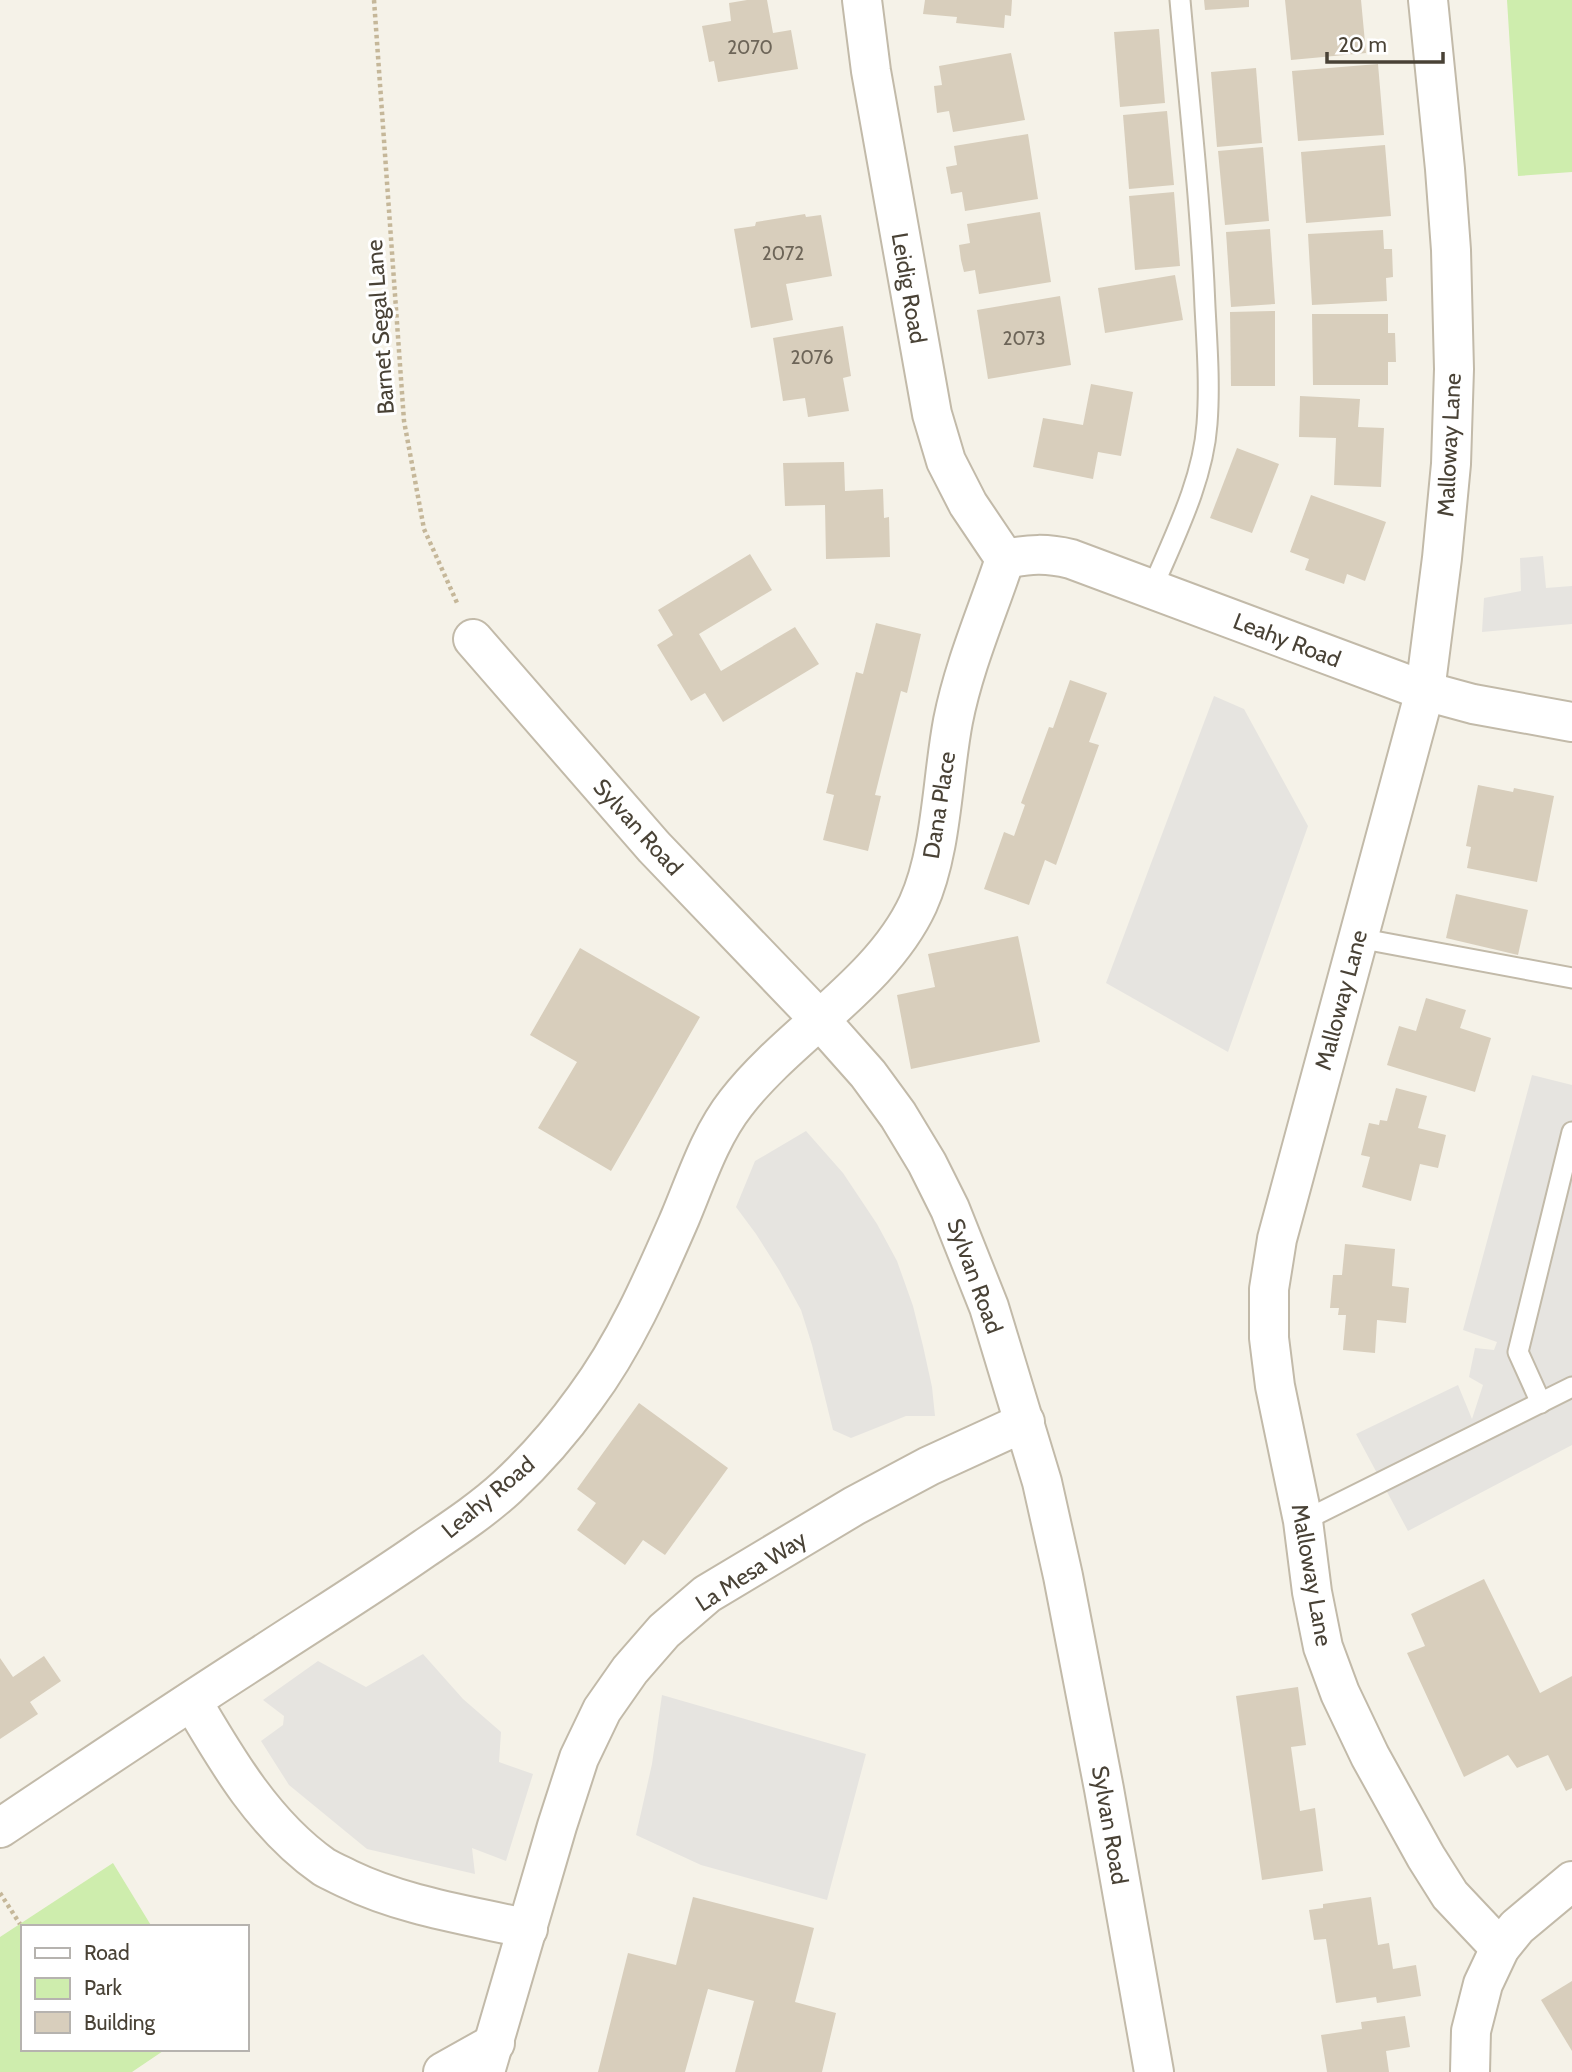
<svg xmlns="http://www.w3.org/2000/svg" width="1572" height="2072" font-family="Cabin,sans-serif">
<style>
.green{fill:#ceedad}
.parking{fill:#e6e4e0}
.building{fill:#d8cebc}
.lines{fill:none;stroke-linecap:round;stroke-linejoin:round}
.service-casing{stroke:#c2baa9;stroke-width:23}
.minor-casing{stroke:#c2baa9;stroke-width:42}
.path{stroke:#c5b799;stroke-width:4.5;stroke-dasharray:3.5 3.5;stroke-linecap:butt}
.service{stroke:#fff;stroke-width:19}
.minor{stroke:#fff;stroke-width:38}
.labels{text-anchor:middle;stroke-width:6;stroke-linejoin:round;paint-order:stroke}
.number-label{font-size:19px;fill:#6d6558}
.street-label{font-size:23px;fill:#494236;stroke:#fff}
</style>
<rect width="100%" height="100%" fill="#f5f2e8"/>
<g class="green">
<path d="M1507,0H1572V172L1518,176Z"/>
<path d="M113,1863L152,1927H23V2049H166L132,2072H0V1937Z"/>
</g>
<g class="parking">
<path d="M1543,556L1546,588L1572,586V624L1482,632L1484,598L1521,591L1520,558Z"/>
<path d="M1214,696L1244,709L1308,826L1228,1052L1106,983Z"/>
<path d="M1532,1075L1572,1085V1445L1408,1531L1356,1434L1458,1385L1472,1419L1483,1385L1469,1377L1475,1348L1494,1350L1497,1342L1463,1330Z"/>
<path d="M806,1131L843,1173L877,1224L897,1261L913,1306L923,1346L932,1387L935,1416H906L851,1438L833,1430L812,1345L801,1310L779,1270L756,1234L736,1207L755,1161Z"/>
<path d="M423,1654L463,1699L501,1732L499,1762L533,1774L506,1861L472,1848L475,1874L367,1849L289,1785L261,1741L283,1725L284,1716L263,1700L318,1661L366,1687Z"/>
<path d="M662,1695L866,1754L827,1900L701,1865L636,1835L652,1764Z"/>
</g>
<g class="building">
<path d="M747,0H767L773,33L791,30L798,69L718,82L714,61L709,62L702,26L731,21L729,3Z"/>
<path d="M925,0H1012L1011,16L1005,15L1004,28L956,23L957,17L923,14Z"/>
<path d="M1204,0H1249V7L1205,10Z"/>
<path d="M1285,0H1361L1366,53L1291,60Z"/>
<path d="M1159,29L1165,103L1120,107L1114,32Z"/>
<path d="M1011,53L1025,120L953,132L949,111L937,113L934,86L942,85L939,66Z"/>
<path d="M1378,64L1384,135L1298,141L1292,71Z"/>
<path d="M1256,68L1262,143L1217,147L1211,72Z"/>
<path d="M1167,111L1174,185L1129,189L1123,115Z"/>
<path d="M1028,134L1038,199L965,211L962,192L951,194L946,167L957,165L954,146Z"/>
<path d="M1385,145L1391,216L1306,223L1301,152Z"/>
<path d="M1263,147L1269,221L1225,225L1218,151Z"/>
<path d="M1174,192L1180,266L1135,270L1129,196Z"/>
<path d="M1040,212L1051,282L979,294L975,270L964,272L961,260L959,245L970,243L967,224Z"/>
<path d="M805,214L806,217L821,215L832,276L786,284L793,320L751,328L734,229L755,226L756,222Z"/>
<path d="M1270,229L1275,304L1231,307L1226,232Z"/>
<path d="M1383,230L1384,249H1392L1393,277L1386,278L1387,301L1312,305L1308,234Z"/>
<path d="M1175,275L1183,320L1105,333L1098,288Z"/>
<path d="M1060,296L1071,365L988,379L977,310Z"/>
<path d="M1275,311V386H1231L1230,312Z"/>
<path d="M1312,314H1388V333H1395L1396,362H1388V385H1313Z"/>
<path d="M843,326L851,376L843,378L849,411L808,417L805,398L783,401L773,338Z"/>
<path d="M1091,384L1133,392L1121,456L1098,452L1093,479L1033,467L1043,418L1083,425Z"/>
<path d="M1300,396L1360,399L1358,427L1384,428L1381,487L1334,485L1336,438L1299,437Z"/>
<path d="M1237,448L1279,464L1252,533L1210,518Z"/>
<path d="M844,462L845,491L883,489L884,518L889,517L890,557L826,559L825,505L785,506L783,463Z"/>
<path d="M1311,495L1386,522L1365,581L1347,574L1344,584L1305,570L1309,559L1290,552Z"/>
<path d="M750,554L772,590L699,634L721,671L795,627L819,664L723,722L705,693L691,701L657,645L673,635L658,610Z"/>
<path d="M876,623L921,634L907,693L901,691L875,795L881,796L868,851L823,840L834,795L826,793L856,672L863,674Z"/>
<path d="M1070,680L1107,693L1089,742L1099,745L1056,865L1045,860L1029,905L984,889L1004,832L1014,836L1025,805L1021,803L1049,727L1053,728Z"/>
<path d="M1478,785L1513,792L1514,788L1554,796L1537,882L1467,868L1471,847L1466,846Z"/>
<path d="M1456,894L1528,910L1518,955L1446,938Z"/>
<path d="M1018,936L1040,1042L911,1069L897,995L935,987L928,954Z"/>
<path d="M580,948L700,1017L611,1171L538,1128L577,1062L530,1035Z"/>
<path d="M1426,998L1466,1010L1460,1028L1491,1038L1475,1092L1387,1065L1399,1026L1416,1031Z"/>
<path d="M1396,1088L1427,1096L1418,1128L1446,1135L1438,1168L1420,1164L1411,1201L1362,1187L1370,1157L1361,1155L1369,1123L1379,1125L1380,1120L1387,1121Z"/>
<path d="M1345,1244L1395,1249L1392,1286L1409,1288L1406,1323L1377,1320L1375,1353L1343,1350L1346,1315H1338L1339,1308H1330L1333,1275H1342Z"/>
<path d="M639,1403L728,1468L665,1555L643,1540L625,1565L577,1530L596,1503L577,1489Z"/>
<path d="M1484,1579L1540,1693L1572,1676V1788L1566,1791L1548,1755L1517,1768L1508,1755L1464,1777L1407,1653L1425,1646L1411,1614Z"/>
<path d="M44,1656L61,1681L30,1702L38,1714L0,1739V1658L13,1677Z"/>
<path d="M1298,1687L1306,1745L1291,1747L1300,1811L1315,1808L1323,1871L1262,1880L1236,1696Z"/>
<path d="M693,1897L814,1928L795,2002L836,2013L822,2072H735L754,2001L708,1989L685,2072H598L628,1953L676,1965Z"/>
<path d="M1371,1897L1378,1945L1389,1943L1393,1969L1416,1965L1421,1996L1377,2003L1376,1997L1336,2003L1326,1939L1314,1940L1309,1910L1323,1908V1904Z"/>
<path d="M1572,1981V2051L1541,2000Z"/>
<path d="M1405,2016L1410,2047L1386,2051L1389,2072H1327L1321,2035L1362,2029L1361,2022Z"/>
</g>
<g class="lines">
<defs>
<g id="service">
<path d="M1152,589C1174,537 1203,481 1207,424C1210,385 1207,345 1205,307C1201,204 1189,102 1180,0"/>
<path d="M1358,938L1572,978"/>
<path d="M1541,1403L1518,1352L1572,1132"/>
<path d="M1303,1521L1572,1387"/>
</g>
<g id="minor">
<path d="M862,0L871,71L932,414L946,461L968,504L1005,559"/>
<path d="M1428,0L1445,169L1451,250L1454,369L1451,464L1442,558L1425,691L1277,1239L1269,1289V1338L1275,1386L1303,1521L1312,1592L1323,1647L1340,1693L1370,1756L1426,1857L1450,1895L1500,1948"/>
<path d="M1005,559C1030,554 1046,553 1071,559L1425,691L1473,704L1572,722"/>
<path d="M473,639L654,847L820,1020L868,1074L898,1115L927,1163L950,1209L989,1307L1042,1482L1063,1576L1104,1789L1154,2072"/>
<path d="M192,1701C227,1761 265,1826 324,1867C331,1871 340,1875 348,1879C404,1906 468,1915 528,1929"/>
<path d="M0,1828C87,1770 174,1711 262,1655C317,1619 372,1585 425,1548C453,1529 482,1510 507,1487C536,1460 562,1430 585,1398C626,1343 653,1280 680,1218C696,1180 710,1136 736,1103C789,1034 881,984 918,904C942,851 942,779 953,721C964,665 987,613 1005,559"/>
<path d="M443,2072L495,2043"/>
<path d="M485,2072L557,1826L579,1758L602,1710L630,1670L664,1631L707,1594L854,1506L929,1466L1025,1422"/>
<path d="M1470,2072L1471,2031L1483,1984L1500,1948L1517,1927L1572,1881"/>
</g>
</defs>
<use href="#service" class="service-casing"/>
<use href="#minor" class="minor-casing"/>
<g class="path">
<path d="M374,0L404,421L424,529L458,605"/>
<path d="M0,1893L20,1924"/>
</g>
<use href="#service" class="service"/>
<use href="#minor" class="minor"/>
</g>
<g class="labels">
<g class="number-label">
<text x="750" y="54">2070</text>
<text x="783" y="260">2072</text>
<text x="1024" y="345">2073</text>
<text x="812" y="364">2076</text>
</g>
<g class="street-label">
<text transform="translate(909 288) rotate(80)" y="8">Leidig Road</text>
<text transform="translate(380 327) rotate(-94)" y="8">Barnet Segal Lane</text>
<text transform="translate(1449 445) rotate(-87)" y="8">Malloway Lane</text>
<text transform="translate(1287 640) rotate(21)" y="8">Leahy Road</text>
<text transform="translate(939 805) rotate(-81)" y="8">Dana Place</text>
<text transform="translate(638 827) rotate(48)" y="8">Sylvan Road</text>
<text transform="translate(1341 1000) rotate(-75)" y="8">Malloway Lane</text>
<text transform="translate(975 1276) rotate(70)" y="8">Sylvan Road</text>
<text transform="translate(488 1497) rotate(-40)" y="8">Leahy Road</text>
<text transform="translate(751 1571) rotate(-33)" y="8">La Mesa Way</text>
<text transform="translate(1312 1575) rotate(80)" y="8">Malloway Lane</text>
<text transform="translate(1110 1825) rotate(80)" y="8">Sylvan Road</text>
</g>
</g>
<rect x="21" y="1925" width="228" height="126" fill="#ffffff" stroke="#b6b3af" stroke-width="2"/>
<rect x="35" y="1948" width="35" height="10" fill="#ffffff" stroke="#b6b3af" stroke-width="2"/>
<text x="84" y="1960" font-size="21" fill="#494236">Road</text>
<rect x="35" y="1978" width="35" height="21" fill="#ceedad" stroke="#b6b3af" stroke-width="2"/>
<text x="84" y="1995" font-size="21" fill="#494236">Park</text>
<rect x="35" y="2012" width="35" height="21" fill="#d8cebc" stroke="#b6b3af" stroke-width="2"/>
<text x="84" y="2030" font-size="21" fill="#494236">Building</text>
<path d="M1327 52v10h116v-10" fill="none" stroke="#494236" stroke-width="3.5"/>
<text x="1338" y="52" font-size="21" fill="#494236" stroke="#ffffff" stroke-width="5" paint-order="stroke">20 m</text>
</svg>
